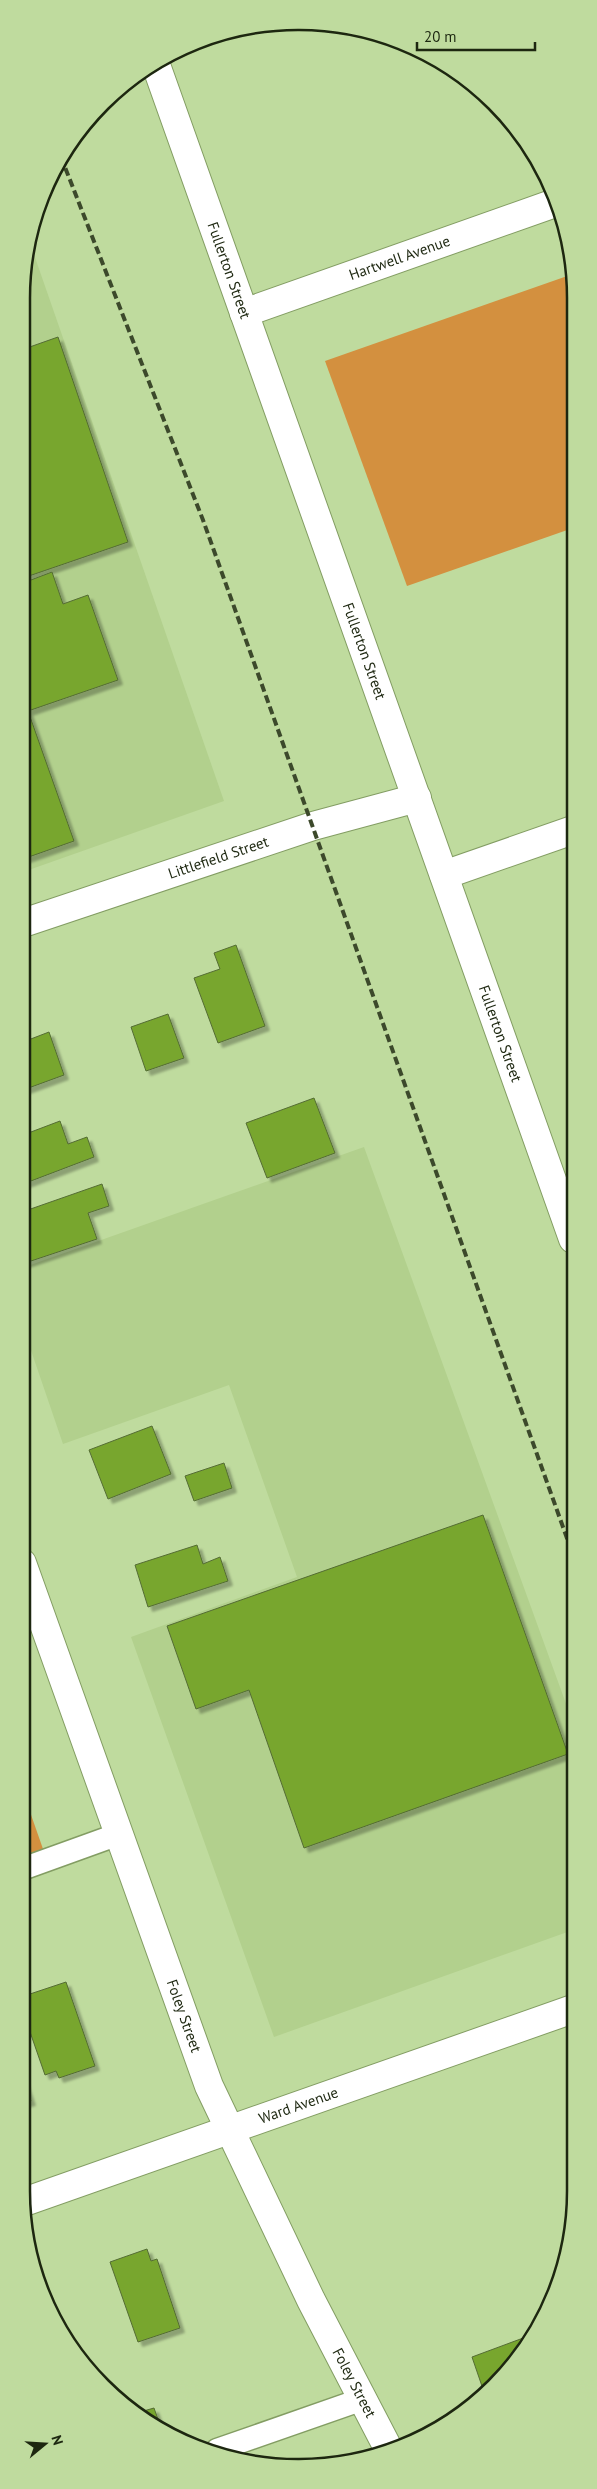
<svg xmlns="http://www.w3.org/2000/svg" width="597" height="2489" font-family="'PT Sans',sans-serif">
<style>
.built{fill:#b2d08d}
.green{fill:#d3903f}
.building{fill:#78a62d;stroke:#546c34;filter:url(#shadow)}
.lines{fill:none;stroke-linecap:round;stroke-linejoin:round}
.lane-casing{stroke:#839d63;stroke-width:25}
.street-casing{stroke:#839d63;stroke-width:30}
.secondary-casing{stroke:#839d63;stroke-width:30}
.lane{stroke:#fff;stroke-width:22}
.street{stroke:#fff;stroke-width:28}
.secondary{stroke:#fff;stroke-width:28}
.rail{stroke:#3c492b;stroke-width:4;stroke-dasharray:8 4;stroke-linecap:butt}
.labels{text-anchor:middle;stroke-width:4.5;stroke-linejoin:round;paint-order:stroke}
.street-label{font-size:15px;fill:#1d2710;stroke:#bfdb9e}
.rim{fill:none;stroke:#1d2710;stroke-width:2.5}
</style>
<defs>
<filter id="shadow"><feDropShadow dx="4.5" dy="4.5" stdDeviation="1" flood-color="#0004"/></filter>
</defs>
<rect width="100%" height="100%" fill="#bfdb9e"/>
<g class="built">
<path d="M30,243L224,801L23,872L24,262Z"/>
<path d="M364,1147L573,1723V1930L274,2037L131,1637L297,1577L229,1385L63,1444L22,1324V1268Z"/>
</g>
<g class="green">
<path d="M573,274V528L407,586L325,361Z"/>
<path d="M22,1789L43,1849L22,1857Z"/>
</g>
<g class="building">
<path d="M58,337L128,542L23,578L24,349Z"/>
<path d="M52,572L63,604L88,595L118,680L28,711L74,841L23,859V583Z"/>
<path d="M236,945L265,1026L218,1043L194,978L220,969L214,953Z"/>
<path d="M168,1014L184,1058L146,1071L131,1027Z"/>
<path d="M49,1032L64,1075L23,1090V1042Z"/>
<path d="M314,1098L335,1153L267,1178L246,1123Z"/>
<path d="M60,1121L68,1144L87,1137L94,1157L23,1184V1135Z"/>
<path d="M102,1184L109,1206L88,1213L97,1239L22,1264V1237L25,1236L22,1229V1212Z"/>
<path d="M152,1426L171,1474L108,1499L89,1450Z"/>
<path d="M224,1463L232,1488L194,1501L185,1476Z"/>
<path d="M483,1515L568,1754L304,1848L249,1690L196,1709L167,1626Z"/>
<path d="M197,1545L203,1564L220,1557L228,1581L148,1607L135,1565Z"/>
<path d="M66,1982L95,2066L59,2078L56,2071L45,2075L21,2006V1997Z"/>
<path d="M21,2072L31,2101L21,2104Z"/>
<path d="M147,2249L151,2261L157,2259L180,2328L138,2342L110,2262Z"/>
<path d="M534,2334L484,2392L472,2357Z"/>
<path d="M154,2408L161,2428L140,2412Z"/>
</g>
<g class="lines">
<defs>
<g id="lane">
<path d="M22,1869L119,1834"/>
<path d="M217,2450L363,2399"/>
</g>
<g id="street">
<path id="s1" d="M244,313L555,203"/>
<path d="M444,875L573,830"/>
<path id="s2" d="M23,923L313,826L417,798"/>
<path id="s3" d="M22,1563L209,2086L311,2300L390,2452"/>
<path id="s4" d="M24,2202L573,2009"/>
</g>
<g id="secondary">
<path id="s5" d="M156,65L573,1239"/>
</g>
</defs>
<use href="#lane" class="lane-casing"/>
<use href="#street" class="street-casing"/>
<use href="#secondary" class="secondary-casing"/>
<use href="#lane" class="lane"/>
<use href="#street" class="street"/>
<use href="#secondary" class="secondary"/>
<path class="rail" d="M61,157L203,520L573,1555"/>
</g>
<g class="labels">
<g class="street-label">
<text dy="5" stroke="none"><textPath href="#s1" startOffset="165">Hartwell Avenue</textPath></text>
<text dy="5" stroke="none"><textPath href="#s5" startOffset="218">Fullerton Street</textPath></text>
<text dy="5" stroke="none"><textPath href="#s5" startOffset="622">Fullerton Street</textPath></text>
<text dy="5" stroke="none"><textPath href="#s2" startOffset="206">Littlefield Street</textPath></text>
<text dy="5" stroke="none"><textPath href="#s5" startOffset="1028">Fullerton Street</textPath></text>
<text dy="5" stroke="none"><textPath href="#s3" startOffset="481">Foley Street</textPath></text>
<text dy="5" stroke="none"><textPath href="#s4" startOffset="291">Ward Avenue</textPath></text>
<text dy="5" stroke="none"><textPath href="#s3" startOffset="886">Foley Street</textPath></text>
</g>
</g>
<path d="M0 0H597V2489H0ZM298 30H299A268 268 0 0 1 567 298V2191A268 268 0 0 1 299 2459H298A268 268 0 0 1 30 2191V298A268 268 0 0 1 298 30Z" fill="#bfdb9e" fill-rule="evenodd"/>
<path class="rim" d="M298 30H299A268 268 0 0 1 567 298V2191A268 268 0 0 1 299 2459H298A268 268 0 0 1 30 2191V298A268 268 0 0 1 298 30Z"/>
<g transform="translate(45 2444) rotate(72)" stroke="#bfdb9e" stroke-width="4" paint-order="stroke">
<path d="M0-4L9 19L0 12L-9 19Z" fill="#1d2710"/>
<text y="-8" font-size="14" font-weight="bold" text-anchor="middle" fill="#1d2710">N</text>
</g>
<path d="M417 42v8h118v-8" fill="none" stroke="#1d2710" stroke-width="2.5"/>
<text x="424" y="42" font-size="15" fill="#1d2710" stroke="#bfdb9e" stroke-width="4" paint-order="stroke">20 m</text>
</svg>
